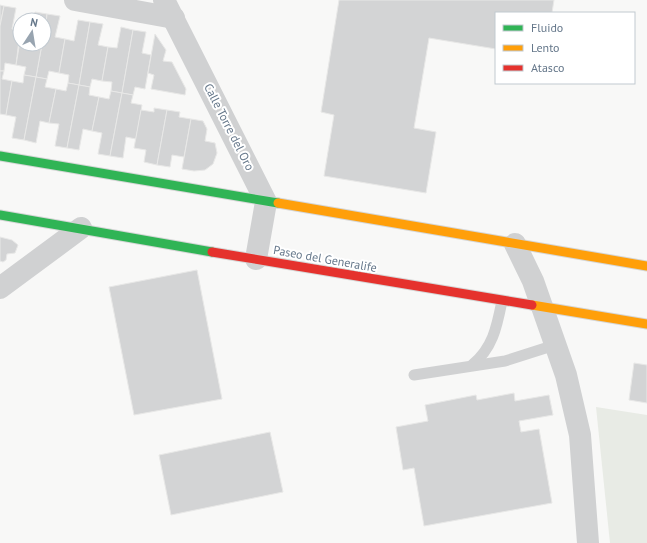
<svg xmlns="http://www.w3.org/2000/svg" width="647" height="543" font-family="'PT Sans',sans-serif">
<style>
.green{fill:#e8ebe5}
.building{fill:#d3d4d5;stroke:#e8e8e7}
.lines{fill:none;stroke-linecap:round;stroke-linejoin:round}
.fast-casing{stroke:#d5d6d6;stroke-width:11}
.slow-casing{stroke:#d5d6d6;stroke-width:11}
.jam-casing{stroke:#d5d6d6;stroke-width:11}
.lane{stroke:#d0d1d2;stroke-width:11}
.street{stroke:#d0d1d2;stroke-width:22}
.fast{stroke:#30b455;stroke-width:9}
.slow{stroke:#ff9f0a;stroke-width:9}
.jam{stroke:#e5322d;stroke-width:9}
.labels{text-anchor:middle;stroke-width:4;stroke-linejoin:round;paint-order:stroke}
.street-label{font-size:12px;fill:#65778a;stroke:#fff}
</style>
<rect width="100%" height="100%" fill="#f8f8f7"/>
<path class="green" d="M596,407L647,415V543H610Z"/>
<g class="building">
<path d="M339,0H554L552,13H496V49L429,38L414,128L436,132L426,193L324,176L334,115L321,112Z"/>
<path d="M0,5L4,6L0,26Z"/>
<path d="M4,6L16,8L12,29L20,31L16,65L5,63L4,71H0V26Z"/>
<path d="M35,12L47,14L44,32V20H33Z"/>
<path d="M47,14L60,16L55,37L65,39L59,73L49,71L47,79L36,77L42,44H44Z"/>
<path d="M78,20L90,22L79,85L68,83L69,75L59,73L65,39L74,41Z"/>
<path d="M90,22L103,24L98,45L108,47L102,81L92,79L90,87L79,85Z"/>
<path d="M121,27L133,30L122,93L111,91L112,82L102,81L108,47L117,48Z"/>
<path d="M133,30L146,32L142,53L151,55L145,89L135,87L133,95L122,93Z"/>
<path d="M155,34L166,50L163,61L172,62L186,89L185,95L151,89L154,75L148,73Z"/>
<path d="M20,41V44H42L36,77L24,75L26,67L16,65Z"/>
<path d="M0,71H4L2,79L12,81L6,115L0,114Z"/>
<path d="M24,75L36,77L24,140L12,138L16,117L6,115L12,81L23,83Z"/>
<path d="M36,77L47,79L45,87L56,89L49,123L40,121L36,143L24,140Z"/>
<path d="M68,83L79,85L67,148L55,146L59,124L49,123L56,89L66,91Z"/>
<path d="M79,85L90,87L89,95L99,97L92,131L83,129L79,150L67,148Z"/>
<path d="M111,91L122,93L110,156L98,154L102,133L92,131L99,97L109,99Z"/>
<path d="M122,93L133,95L131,103L142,105L136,139L126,137L123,158L110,156Z"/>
<path d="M154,108L167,110L157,165L144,162L146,150L134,148L141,110L154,112Z"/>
<path d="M167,110L180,112L179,117L191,119L184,157L172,155L170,167L157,165Z"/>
<path d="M191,119L203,121L207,129L205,141L215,143L217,153L213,164L205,170L194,171L182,169Z"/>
<path d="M0,237L12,240L18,245L15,253L7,254L6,260L3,262L0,261Z"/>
<path d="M197,270L222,399L134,415L109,287Z"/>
<path d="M634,363L647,365V403L629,400Z"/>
<path d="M514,393L515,401L549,395L553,415L519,421L521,432L539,429L552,503L424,526L414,468L403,470L396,427L428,421L425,405L476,395L477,400Z"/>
<path d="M270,432L283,492L171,515L159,455Z"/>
</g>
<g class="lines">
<defs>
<g id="fast">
<path d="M0,156L278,203"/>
<path d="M0,215L212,252"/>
</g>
<g id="slow">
<path d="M278,203L647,266"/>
<path d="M532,305L647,324"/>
</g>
<path id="jam" d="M212,252L532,305"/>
</defs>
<use href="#fast" class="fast-casing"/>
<use href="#slow" class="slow-casing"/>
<use href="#jam" class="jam-casing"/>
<g class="lane">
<path d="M472,365C493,348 497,326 502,301"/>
<path d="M414,375L505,361L555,345"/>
</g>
<g class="street">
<path d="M75,0L174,18"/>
<path d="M164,0L266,202L256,259"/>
<path d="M515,244L533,281L566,375L580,435L588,543"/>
<path d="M0,288L81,228"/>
</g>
<use href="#fast" class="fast"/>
<use href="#slow" class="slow"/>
<use href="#jam" class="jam"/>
</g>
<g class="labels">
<g class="street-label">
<text transform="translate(229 127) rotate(63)" y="4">Calle Torre del Oro</text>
<text transform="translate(325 259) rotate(10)" y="4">Paseo del Generalife</text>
</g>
</g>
<rect x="495" y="12" width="140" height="72" fill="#ffffff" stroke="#c1c9d0"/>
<rect x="503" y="25" width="20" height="6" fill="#30b455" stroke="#c1c9d0"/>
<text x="531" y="32" font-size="12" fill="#65778a">Fluido</text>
<rect x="503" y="45" width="20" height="6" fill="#ff9f0a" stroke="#c1c9d0"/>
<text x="531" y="52" font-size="12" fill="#65778a">Lento</text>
<rect x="503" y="65" width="20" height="6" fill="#e5322d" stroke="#c1c9d0"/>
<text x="531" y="72" font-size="12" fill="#65778a">Atasco</text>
<g transform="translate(32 32) rotate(12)"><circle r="19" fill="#ffffff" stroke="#c1c9d0"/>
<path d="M0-3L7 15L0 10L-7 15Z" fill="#98a4b0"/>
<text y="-6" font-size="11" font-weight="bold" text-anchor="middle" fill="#65778a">N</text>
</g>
</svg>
